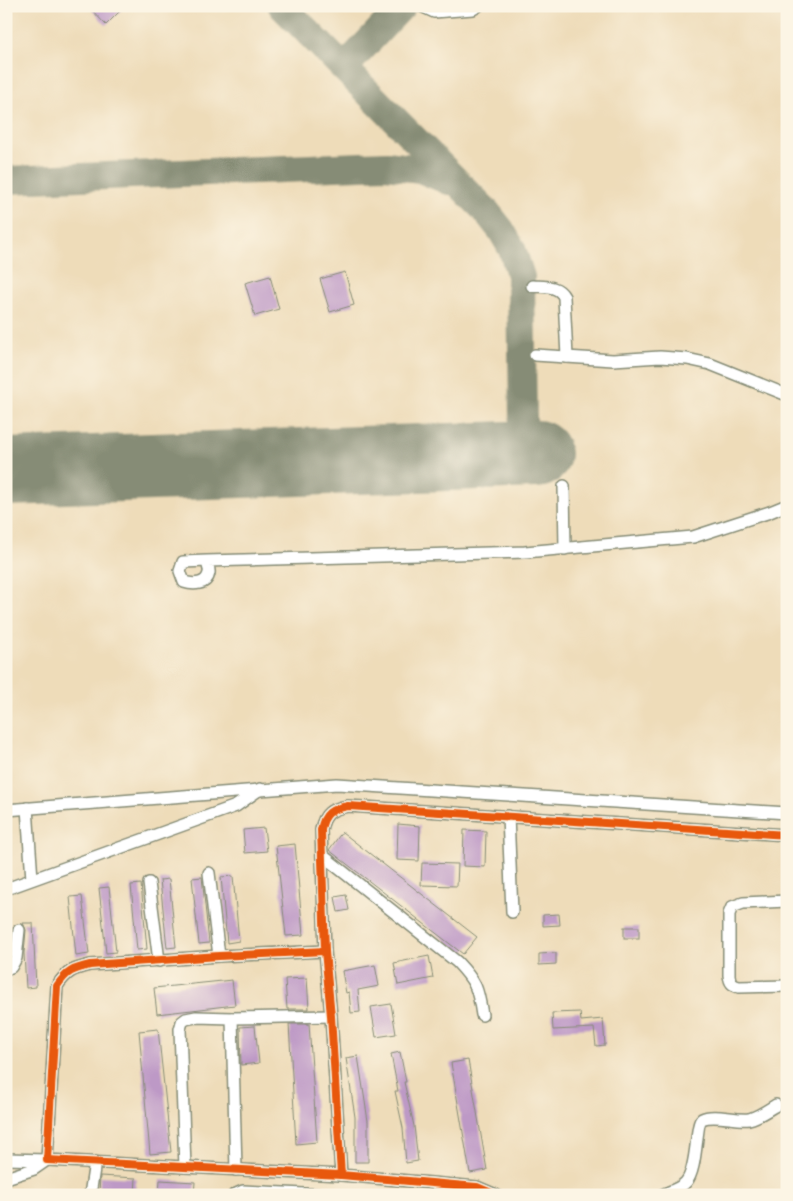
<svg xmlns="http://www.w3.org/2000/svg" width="793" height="1201" font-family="'Playpen Sans',sans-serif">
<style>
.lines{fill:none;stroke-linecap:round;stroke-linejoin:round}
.taxiway{stroke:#868c76;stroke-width:28}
.runway{stroke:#868c76;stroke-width:68}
.building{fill:#bd99c6}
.minor-casing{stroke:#868c76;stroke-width:14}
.minor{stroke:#fff;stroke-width:11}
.cycleway-casing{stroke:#fcf5e5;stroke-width:11}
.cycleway{stroke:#e8590c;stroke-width:8}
</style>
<rect width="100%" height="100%" fill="#fcf5e5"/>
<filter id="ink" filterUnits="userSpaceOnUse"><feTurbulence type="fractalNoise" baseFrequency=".02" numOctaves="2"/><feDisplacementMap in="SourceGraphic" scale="10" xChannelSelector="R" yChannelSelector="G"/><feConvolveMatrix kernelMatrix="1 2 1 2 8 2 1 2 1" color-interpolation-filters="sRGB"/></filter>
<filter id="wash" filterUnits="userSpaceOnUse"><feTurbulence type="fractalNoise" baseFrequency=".0096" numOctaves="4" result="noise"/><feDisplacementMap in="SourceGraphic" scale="20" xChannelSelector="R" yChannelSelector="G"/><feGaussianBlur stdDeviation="1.12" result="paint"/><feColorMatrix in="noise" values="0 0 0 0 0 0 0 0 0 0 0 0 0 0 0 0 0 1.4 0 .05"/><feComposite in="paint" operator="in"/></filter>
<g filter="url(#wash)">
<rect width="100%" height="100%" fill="#eedcb9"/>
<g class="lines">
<g class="taxiway">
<path d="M282,6L486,211L501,230L512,249L521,277L523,422L522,454"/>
<path d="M344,68L402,6"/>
<path d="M6,180L386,165L420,169L449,181"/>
</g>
<path class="runway" d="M6,472L537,454"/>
</g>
<g id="blocks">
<g class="building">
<path d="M88,6H125L106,25Z"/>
<path d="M345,272L354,305L330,312L320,279Z"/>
<path d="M270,276L279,309L255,316L245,283Z"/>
<path d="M398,824L420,826L419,861L397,860Z"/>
<path d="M264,828L267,851L245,853L243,830Z"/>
<path d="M464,830L486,831L485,867L463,866Z"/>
<path d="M342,832L477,937L463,954L329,850Z"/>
<path d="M295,844L303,935L286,936L276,846Z"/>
<path d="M422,863L458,864L457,886L421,885Z"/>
<path d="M233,876L239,941L227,943L221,877Z"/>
<path d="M202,877L209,943L199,944L192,878Z"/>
<path d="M169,879L176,947L167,948L160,880Z"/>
<path d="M141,884L147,949L137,950L131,885Z"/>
<path d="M109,887L116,952L106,953L99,888Z"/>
<path d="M346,895L349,910L338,912L335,897Z"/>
<path d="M82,896L89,954L76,956L70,897Z"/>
<path d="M559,914L560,925L543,926V915Z"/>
<path d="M23,923H33L36,987L26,988L24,953L26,930Z"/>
<rect x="624" y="927" width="15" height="11"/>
<path d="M556,953V964L539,965V954Z"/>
<path d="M429,956L433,978L398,985L394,963Z"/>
<path d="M375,965L379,986L358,990L360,1012L351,1013L349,992L346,993L342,971Z"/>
<path d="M307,978L309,1009H287L285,979Z"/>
<path d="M232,980L235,1005L157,1014L154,988Z"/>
<path d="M391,1004L396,1034L376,1037L371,1007Z"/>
<path d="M580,1012L581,1021L603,1019L605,1045L596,1046L594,1028L553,1030L552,1013Z"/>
<path d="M289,1024H309L317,1142L296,1144Z"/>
<path d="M255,1026L259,1063L241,1065L240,1027Z"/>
<path d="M158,1029L171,1152L150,1154L139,1031Z"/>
<path d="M400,1052L406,1082H404L414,1126L418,1161L406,1163L403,1128L395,1091H398L391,1054Z"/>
<path d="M358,1056L368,1121V1162H355V1117L346,1058Z"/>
<path d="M468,1060L487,1170L470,1173L451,1063Z"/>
<path d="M100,1176L136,1178L135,1195H99Z"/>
<path d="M160,1180L195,1182L194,1195H159Z"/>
</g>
</g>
</g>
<g filter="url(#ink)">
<use href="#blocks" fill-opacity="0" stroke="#868c76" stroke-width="1"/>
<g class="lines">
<defs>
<g id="minor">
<path d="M421,6L434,12L473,9L478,6"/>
<path d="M532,286C544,287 558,285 564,297L567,357"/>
<path d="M535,355L613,360L660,357L687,359L710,364L787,395"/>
<path d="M564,486L565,549"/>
<path d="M207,561C207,564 210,570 209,573C207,585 193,585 184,582L180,571L183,562L207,561L525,552L693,537L770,512L787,505"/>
<path d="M27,808L32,879"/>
<path d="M6,810L337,784L787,813"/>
<path d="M508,816L512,912"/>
<path d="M322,855L457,962C476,982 478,988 482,1015"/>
<path d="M209,873L219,956"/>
<path d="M149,883L159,961"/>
<path d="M6,889L236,806L260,789"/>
<path d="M787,901L743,903L732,907L729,914V975C730,983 732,985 739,987L787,986"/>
<path d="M325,951L219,956L90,965C73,969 67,971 57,986L47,1160L341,1175"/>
<path d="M6,969L11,967L16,958L19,930"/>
<path d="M232,1018L236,1170"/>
<path d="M6,1159L47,1160"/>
<path d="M185,1167L180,1029L182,1022L186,1019L196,1017L232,1018L331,1016"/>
<path d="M6,1178L34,1169L47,1160"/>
<path d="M90,1195L95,1162"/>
<path d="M234,1195L243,1191L325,1195"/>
<path d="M496,1195L477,1187L341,1175L331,1016L325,951L321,830C324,813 331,809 348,806L787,835"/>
<path d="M662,1195C670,1191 680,1189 686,1182C698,1169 695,1124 702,1119C713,1113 736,1121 749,1119C758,1117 768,1110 776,1105"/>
</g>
</defs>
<use href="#minor" class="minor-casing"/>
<use href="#minor" class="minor"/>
<defs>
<g id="cycleway">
<path d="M325,951L219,956L90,965C73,969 67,971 57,986L47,1160L341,1175"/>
<path d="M496,1195L477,1187L341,1175L331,1016L325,951L321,830C324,813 331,809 348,806L787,835"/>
</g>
</defs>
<use href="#cycleway" class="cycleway-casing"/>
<use href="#cycleway" class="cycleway"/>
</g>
</g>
<rect width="793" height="1201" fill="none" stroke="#fcf5e5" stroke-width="25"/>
</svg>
